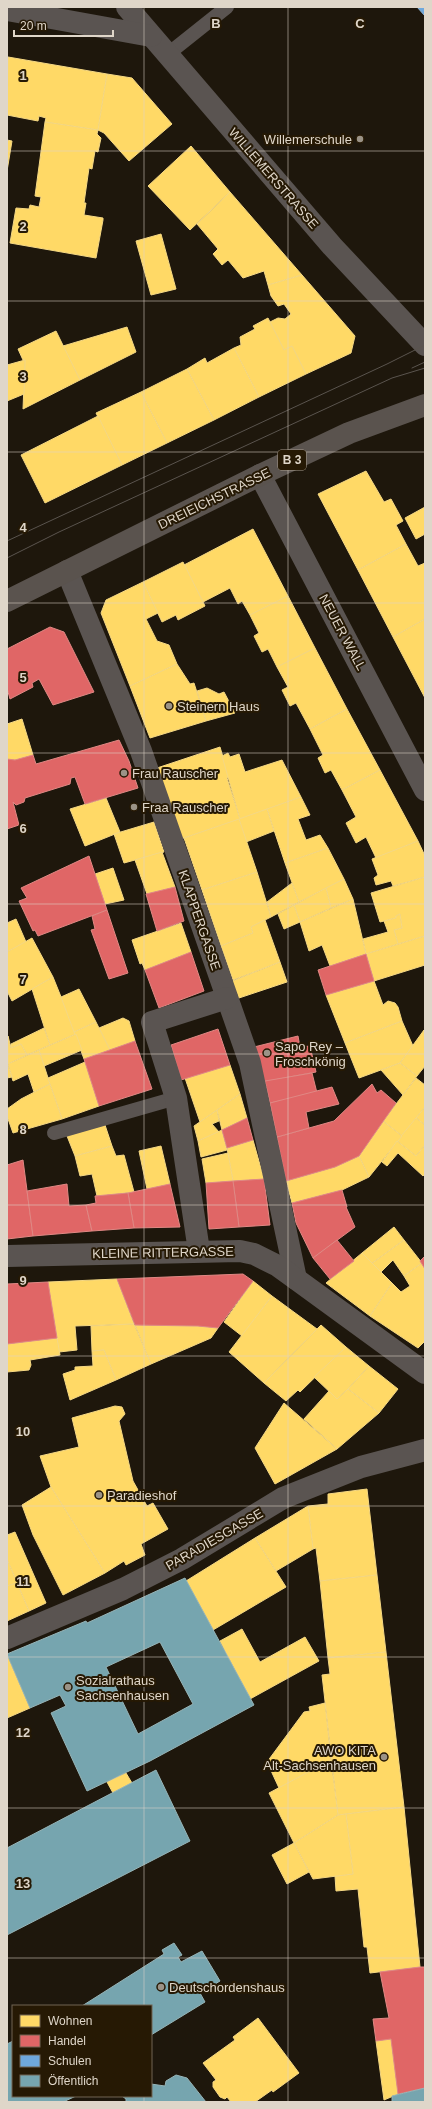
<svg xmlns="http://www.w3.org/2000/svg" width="432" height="2109" font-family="Arial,sans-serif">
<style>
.homes{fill:#ffd966;stroke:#f5d884}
.shops{fill:#e06666;stroke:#e08884}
.schools{fill:#6fa8dc;stroke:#91b6d6}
.public{fill:#76a5af;stroke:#96b4b7;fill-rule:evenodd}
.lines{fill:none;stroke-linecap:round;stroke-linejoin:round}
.lane{stroke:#5a5451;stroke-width:14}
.street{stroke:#5a5451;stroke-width:22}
.primary{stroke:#5a534e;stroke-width:22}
.tram{stroke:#5a544e;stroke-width:1}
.grid{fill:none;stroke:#dfd6c9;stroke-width:1;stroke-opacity:0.55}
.poi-dot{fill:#9b9387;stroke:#261904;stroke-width:1.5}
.labels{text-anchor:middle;stroke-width:4;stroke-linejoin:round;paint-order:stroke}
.shield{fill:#261904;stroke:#a89d8e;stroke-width:1}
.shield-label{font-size:12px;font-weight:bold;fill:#dfd6c9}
.poi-label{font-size:13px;fill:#dfd6c9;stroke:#261904;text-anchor:start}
.street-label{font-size:13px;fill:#dfd6c9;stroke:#261904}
.grid-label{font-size:13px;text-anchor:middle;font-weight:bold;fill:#dfd6c9;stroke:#261904;stroke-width:4;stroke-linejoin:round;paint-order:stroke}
</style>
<rect width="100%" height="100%" fill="#1e170c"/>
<g class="homes">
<path d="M8,57L107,74L98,130L45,122L46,118L39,116L38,121L7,115Z"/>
<path d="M107,74L132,78L172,124L129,161L104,133L98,130Z"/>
<path d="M45,122L98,130L97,134L101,138L98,152L95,151L92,169L89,168L84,203H86L84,215L103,218V220L96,258L10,243L16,208L29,209L30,205L39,207L41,197L35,196Z"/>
<path d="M7,140L12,141L7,171Z"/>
<path d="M191,146L230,192L190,230L148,186Z"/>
<path d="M230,192L302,275L268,285L264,271L243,278L228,260L222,265L213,254L218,249L197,224Z"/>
<path d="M161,234L176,289L151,295L136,241Z"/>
<path d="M302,275L355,336L351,353L306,374L292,346L284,350L270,322L278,318L285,319L291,314L284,304L278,306L271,296L268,285Z"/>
<path d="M268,318L284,350L292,346L306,374L259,397L234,348L241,345L240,337L255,329L253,326Z"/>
<path d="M127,327L136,352L80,380L63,346Z"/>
<path d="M56,331L80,380L23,409L25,360H23L18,349Z"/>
<path d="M234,348L259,397L214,420L187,369L205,358L207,363Z"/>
<path d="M25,360L24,394L7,401V365Z"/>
<path d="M187,369L214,420L167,443L141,392Z"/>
<path d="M141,392L167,443L122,465L96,413Z"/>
<path d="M98,416L122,465L45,503L21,455Z"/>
<path d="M366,471L384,502L391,499L403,521L396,525L406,544L358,570L318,494Z"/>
<path d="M425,507V534L416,539L405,518Z"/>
<path d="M253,529L288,596L250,615L242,601L238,604L230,588L203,602L184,565Z"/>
<path d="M406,544L418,566L425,563V619L393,637L358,570Z"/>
<path d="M183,562L205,606L178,620L176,615L162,622L143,582Z"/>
<path d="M143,582L158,613L146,619L157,641L169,645L177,664L130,686L101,613L106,600Z"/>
<path d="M288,596L315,648L277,667L268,649L262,652L254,636L259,633L250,615Z"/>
<path d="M425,619V698L393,637Z"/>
<path d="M315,648L347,709L310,729L296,703L290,706L282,690L288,687L277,667Z"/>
<path d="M177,664L190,684L194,683L206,721L150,738L130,686Z"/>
<path d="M207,688L219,694L224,692L235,713L206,721L197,691Z"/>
<path d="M347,709L380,770L342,790L331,770L325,773L318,758L323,755L310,729Z"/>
<path d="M22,719L33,755L15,760L7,759V724Z"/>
<path d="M220,747L229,777L227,778L240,819L181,839L157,768Z"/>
<path d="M228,753L230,757L239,754L245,772L282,760L301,797L240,819L222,756Z"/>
<path d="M380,770L418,841L376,858L366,837L356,843L346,823L356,817L342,790Z"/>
<path d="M301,797L310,815L298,819L306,840L320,835L328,848L285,863L267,809Z"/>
<path d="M106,798L120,832L85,846L70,809Z"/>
<path d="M267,809L274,831L246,842L239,819Z"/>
<path d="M239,819L257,872L202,890L184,838Z"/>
<path d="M154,822L164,852L124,863L114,834Z"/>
<path d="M418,841L425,856V877L393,886L391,881L376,885L374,878L378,875L372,859Z"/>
<path d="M328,848L344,879L299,902L285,863Z"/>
<path d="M162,852L175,887L147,894L135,860Z"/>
<path d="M113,868L124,900L105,904L95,874Z"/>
<path d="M257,872L271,917L251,927L253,933L221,946L202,890Z"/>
<path d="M425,877V936L398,944L394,930L402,928L400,914L396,916V918L380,922L371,893Z"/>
<path d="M344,879L353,899L331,908L326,888Z"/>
<path d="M292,883L299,902L271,917L267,902Z"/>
<path d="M326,888L331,908L300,922L294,905Z"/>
<path d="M353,899L366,954L330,966L322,945L309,951L300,922Z"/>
<path d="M294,905L300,922L284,929L278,914Z"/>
<path d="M400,914L402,928L394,930L398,944L366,954L363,939L388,932L384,921L396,918V916Z"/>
<path d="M16,919L26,942L7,952V923Z"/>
<path d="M265,920L280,962L233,980L221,946L253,933L251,927Z"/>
<path d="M181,923L191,952L145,970L142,963L140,964L132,940Z"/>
<path d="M425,936V965L374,981L366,954Z"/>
<path d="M32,938L53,977L12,1001L7,991V952Z"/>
<path d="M280,962L287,982L236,999L230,982Z"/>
<path d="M53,977L76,1034L50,1045L32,989Z"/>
<path d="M374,981L383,1005L388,1001L395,1003L398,1007L402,1021L345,1043L326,995Z"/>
<path d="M79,989L96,1022L74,1032L61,997Z"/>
<path d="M123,1018L129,1021L135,1041L110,1050L99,1028Z"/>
<path d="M402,1021L413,1046L400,1063L359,1078L345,1043Z"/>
<path d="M96,1022L110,1050L84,1059L74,1032Z"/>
<path d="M44,1028L50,1045L27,1055L21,1044L11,1048V1044Z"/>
<path d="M424,1030L425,1066L417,1076L400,1063Z"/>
<path d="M76,1034L82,1050L44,1066L39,1050Z"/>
<path d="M8,1036L11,1048L21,1044L27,1055L8,1064Z"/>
<path d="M39,1050L50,1084L34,1092L28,1074L13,1081L8,1064Z"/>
<path d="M85,1062L99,1106L62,1119L48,1078Z"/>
<path d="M7,1063L12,1077L7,1078Z"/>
<path d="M400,1063L417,1076L403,1095L381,1070Z"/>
<path d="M230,1065L240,1094L200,1122L185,1078Z"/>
<path d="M416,1078L425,1085V1107L402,1136L383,1121Z"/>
<path d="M50,1084L62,1119L13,1133L7,1116V1109L21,1099Z"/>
<path d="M240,1094L247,1118L222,1130L217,1110Z"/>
<path d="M425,1107V1125L416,1118Z"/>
<path d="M217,1110L219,1121L212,1124L219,1132L198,1141L194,1126Z"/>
<path d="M416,1118L425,1125V1145L416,1156L397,1141Z"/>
<path d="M383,1121L402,1136L369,1177L359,1156Z"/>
<path d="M105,1125L112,1146L75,1156L67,1136Z"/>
<path d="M222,1130L227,1150L201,1157L198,1141Z"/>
<path d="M253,1140L264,1179L233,1181L227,1148Z"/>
<path d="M397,1141L416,1156L425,1145V1174L423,1176L398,1153L387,1166L382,1162Z"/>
<path d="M112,1146L116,1156L124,1155L134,1192L97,1196L92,1174L80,1176L75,1156Z"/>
<path d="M161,1146L170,1184L147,1189L139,1151Z"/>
<path d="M228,1153L233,1181L206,1183L202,1159Z"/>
<path d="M359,1156L369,1177L342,1190L292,1203L286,1181L335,1167Z"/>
<path d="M394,1227L404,1240L371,1264L362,1253Z"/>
<path d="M404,1240L422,1263L404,1276L393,1260L381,1272L371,1264Z"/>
<path d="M362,1253L392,1283L370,1316L326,1283Z"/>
<path d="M422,1263L425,1269V1341L418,1348L370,1316L392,1283L401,1292L410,1286L404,1276Z"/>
<path d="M117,1279L134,1324L75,1326L77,1350L59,1352L48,1282Z"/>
<path d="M253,1281L272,1296L242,1336L224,1322Z"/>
<path d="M272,1296L317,1329L264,1383L229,1352Z"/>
<path d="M134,1324L151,1364L116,1380L104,1350L92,1351L91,1326Z"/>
<path d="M135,1325L198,1326L218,1328L211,1338L151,1364Z"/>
<path d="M321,1325L346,1347L300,1392L298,1390L286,1401L264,1383Z"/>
<path d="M57,1338L60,1355L30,1360L31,1365L29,1370L7,1372V1344Z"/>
<path d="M346,1347L369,1366L348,1389L337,1399L314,1377Z"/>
<path d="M104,1350L116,1380L70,1400L63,1374L75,1370V1367L93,1366L92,1351Z"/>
<path d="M369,1366L398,1389L379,1413L348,1389Z"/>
<path d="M348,1389L379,1413L337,1449L304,1419L329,1391L337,1399Z"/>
<path d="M284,1403L337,1449L275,1484L255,1448Z"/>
<path d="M115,1406L122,1407L125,1414L119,1421L133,1481L147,1506L153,1503L168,1529L141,1544L145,1555L126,1565L124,1561L105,1573L51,1487L40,1456L79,1447L72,1418Z"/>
<path d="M51,1487L105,1573L63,1595L33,1535L22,1505Z"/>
<path d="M367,1489L377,1575L320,1581L316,1548L313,1549L308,1506L328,1504V1494Z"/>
<path d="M308,1506L313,1549L276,1571L255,1538Z"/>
<path d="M15,1532L46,1603L29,1611L7,1559V1535Z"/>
<path d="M255,1538L286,1587L213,1630L186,1581Z"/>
<path d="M7,1559L17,1583L7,1586Z"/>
<path d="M377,1575L386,1652L328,1658L320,1581Z"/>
<path d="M17,1583L29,1611L7,1621V1586Z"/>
<path d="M242,1629L260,1662L305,1637L319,1661L250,1699L220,1641Z"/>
<path d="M386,1652L404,1807L338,1815L322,1675L330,1674L328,1658Z"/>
<path d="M7,1655L30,1708L7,1718Z"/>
<path d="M325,1703L331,1760L279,1788L267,1762L304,1712L310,1711L309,1707Z"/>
<path d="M331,1760L338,1815L294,1843L269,1793Z"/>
<path d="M126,1773L132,1783L113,1793L107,1782Z"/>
<path d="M404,1807L420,1967L370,1973L367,1947H364L358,1889L336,1891L335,1876L353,1874L346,1814Z"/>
<path d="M346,1814L353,1874L313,1879L294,1843L338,1815Z"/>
<path d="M294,1843L309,1872L287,1884L272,1855Z"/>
<path d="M258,2018L299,2073L273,2092L272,2090L255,2102H231L227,2097L225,2099L220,2097L213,2087V2082L216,2080L203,2063L235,2040L233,2037Z"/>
<path d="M391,2039L398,2094L384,2100L376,2041Z"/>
</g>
<g class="shops">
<path d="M50,627L64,632L94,692L53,705L39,679L32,683L33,687L10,699L7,688V649Z"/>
<path d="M119,740L129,761L138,788L85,804L75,777L71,778L70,784L25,798L24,802L16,805L13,802L19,825L7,829V759L15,760L33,755L36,764Z"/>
<path d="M89,856L107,910L38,936L35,930L33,931L19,901L27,898L21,888Z"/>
<path d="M175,887L184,921L157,931L146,894Z"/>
<path d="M107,910L128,973L109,979L91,930L95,929L92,916Z"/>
<path d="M191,952L204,991L159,1008L145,970Z"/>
<path d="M366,954L374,981L326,995L318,970Z"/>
<path d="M218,1029L230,1065L181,1080L171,1045Z"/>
<path d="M298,1036L300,1047L310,1046L316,1072L263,1082L254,1047Z"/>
<path d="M135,1041L152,1089L99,1106L84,1059Z"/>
<path d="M312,1073L317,1093L270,1103L265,1081Z"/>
<path d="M372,1084L377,1093L381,1090L396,1103L359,1156L335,1167L286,1181L277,1137L334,1121Z"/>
<path d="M332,1087L339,1104L306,1112L309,1128L277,1137L270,1103Z"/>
<path d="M247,1118L253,1140L227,1148L222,1130Z"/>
<path d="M23,1160L33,1236L7,1239V1165Z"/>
<path d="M264,1179L270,1225L239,1227L233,1181Z"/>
<path d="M233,1181L239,1227L209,1229L206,1183Z"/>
<path d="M67,1184L69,1206L86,1205L92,1231L33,1236L27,1191Z"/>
<path d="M170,1184L180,1227L134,1228L128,1193Z"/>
<path d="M342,1190L347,1207H346L355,1227L313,1258L296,1223L292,1203Z"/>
<path d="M128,1193L134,1228L92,1231L86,1205L96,1203L95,1196Z"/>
<path d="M337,1240L354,1261L330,1279L313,1258Z"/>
<path d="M425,1256V1269L420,1261Z"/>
<path d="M243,1274L253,1281L218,1328L198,1326L135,1325L117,1279Z"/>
<path d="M48,1282L57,1338L7,1344V1284Z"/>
<path d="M420,1967H425V2088L398,2094L391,2039L376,2041L373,2019L389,2018L380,1972Z"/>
</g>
<path class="schools" d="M417,7H425V16Z"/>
<g class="public">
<path d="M185,1578L254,1705L150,1761L87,1791L51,1713L66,1706L60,1695L30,1708L7,1654L86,1621L87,1623ZM160,1642L193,1704L138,1734L106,1667Z"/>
<path d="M156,1770L190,1841L7,1935V1848Z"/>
<path d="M174,1943L182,1955L178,1957L181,1962L202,1951L220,1981L200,1993L205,2002L151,2035V2006H82L164,1954L162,1950Z"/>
<path d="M13,2041V2096H76L63,2102H7V2044Z"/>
<path d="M176,2075L187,2078L206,2102H126V2099L122,2096H151V2084L165,2086L166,2081Z"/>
<path d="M425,2088V2102H392V2096Z"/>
</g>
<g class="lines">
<g class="lane">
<path d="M168,54L227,7"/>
<path d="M54,1133L176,1098"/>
</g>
<g class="street">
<path d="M127,7L332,246L425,345"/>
<path d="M7,10L151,36"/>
<path d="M260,475L425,790"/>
<path d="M67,571L141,751L250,1063L296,1279"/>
<path d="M199,1251L176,1098L152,1022L227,998"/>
<path d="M7,1256L240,1251L254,1254L278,1266L296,1279L425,1373"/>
<path d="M7,1638L123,1589L182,1559L283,1498L361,1467L425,1450"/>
</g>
<path class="primary" d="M7,601L260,475L349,433L425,405"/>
<g class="tram">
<path d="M412,368L425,362"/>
<path d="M7,541L387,364L425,345"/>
<path d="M7,558L59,532L392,378L425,368"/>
</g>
</g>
<path class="grid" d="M144,7V2006M288,7V2102M7,151H425M7,301H425M7,452H425M7,603H425M7,753H425M7,904H425M7,1054H425M7,1205H425M7,1356H425M7,1506H425M7,1657H425M7,1808H425M7,1958H425M144,2096V2102"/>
<g class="poi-dot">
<circle cx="360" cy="139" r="4"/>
<circle cx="169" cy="706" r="4"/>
<circle cx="124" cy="773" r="4"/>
<circle cx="134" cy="807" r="4"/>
<circle cx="267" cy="1053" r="4"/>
<circle cx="99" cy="1495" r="4"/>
<circle cx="68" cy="1687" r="4"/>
<circle cx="384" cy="1757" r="4"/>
<circle cx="161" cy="1987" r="4"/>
</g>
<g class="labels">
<rect class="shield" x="278" y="450" width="28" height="20" rx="3"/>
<g class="shield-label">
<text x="292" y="464">B 3</text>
</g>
<g class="poi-label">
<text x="352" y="144" text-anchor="end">Willemerschule</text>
<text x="177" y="711">Steinern Haus</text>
<text x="132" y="778">Frau Rauscher</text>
<text x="142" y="812">Fraa Rauscher</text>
<text x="275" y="1051">Sapo Rey –<tspan x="275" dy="15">Froschkönig</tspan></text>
<text x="107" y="1500">Paradieshof</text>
<text x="76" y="1685">Sozialrathaus<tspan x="76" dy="15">Sachsenhausen</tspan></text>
<text x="376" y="1755" text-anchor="end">AWO KITA<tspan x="376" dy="15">Alt-Sachsenhausen</tspan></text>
<text x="169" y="1992">Deutschordenshaus</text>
</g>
<g class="street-label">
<text transform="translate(274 178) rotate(49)" y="5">WILLEMERSTRASSE</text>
<text transform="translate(214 498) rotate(-26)" y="5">DREIEICHSTRASSE</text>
<text transform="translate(343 632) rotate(62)" y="5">NEUER WALL</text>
<text transform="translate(200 920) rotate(71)" y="5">KLAPPERGASSE</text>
<text transform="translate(163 1252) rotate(-1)" y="5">KLEINE RITTERGASSE</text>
<text transform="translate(214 1539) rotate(-30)" y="5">PARADIESGASSE</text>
</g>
</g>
<g class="grid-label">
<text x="216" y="28">B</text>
<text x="360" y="28">C</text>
<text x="23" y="80">1</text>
<text x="23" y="231">2</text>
<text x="23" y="381">3</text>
<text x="23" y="532">4</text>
<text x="23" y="682">5</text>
<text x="23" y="833">6</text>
<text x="23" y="984">7</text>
<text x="23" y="1134">8</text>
<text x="23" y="1285">9</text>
<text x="23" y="1436">10</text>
<text x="23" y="1586">11</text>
<text x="23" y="1737">12</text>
<text x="23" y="1888">13</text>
</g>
<rect width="432" height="2109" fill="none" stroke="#dfd6c9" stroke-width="16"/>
<rect x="12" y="2005" width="140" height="92" fill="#261904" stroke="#706553"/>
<rect x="20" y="2015" width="20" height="12" fill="#ffd966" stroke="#706553"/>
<text x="48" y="2025" font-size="12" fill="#dfd6c9">Wohnen</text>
<rect x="20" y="2035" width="20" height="12" fill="#e06666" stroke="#706553"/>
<text x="48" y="2045" font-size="12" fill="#dfd6c9">Handel</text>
<rect x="20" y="2055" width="20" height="12" fill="#6fa8dc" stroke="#706553"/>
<text x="48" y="2065" font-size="12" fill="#dfd6c9">Schulen</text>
<rect x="20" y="2075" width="20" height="12" fill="#76a5af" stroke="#706553"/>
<text x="48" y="2085" font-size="12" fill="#dfd6c9">Öffentlich</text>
<path d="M14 30v6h99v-6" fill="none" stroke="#dfd6c9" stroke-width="2"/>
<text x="20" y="30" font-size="12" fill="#dfd6c9" stroke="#261904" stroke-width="3" paint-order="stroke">20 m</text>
</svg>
